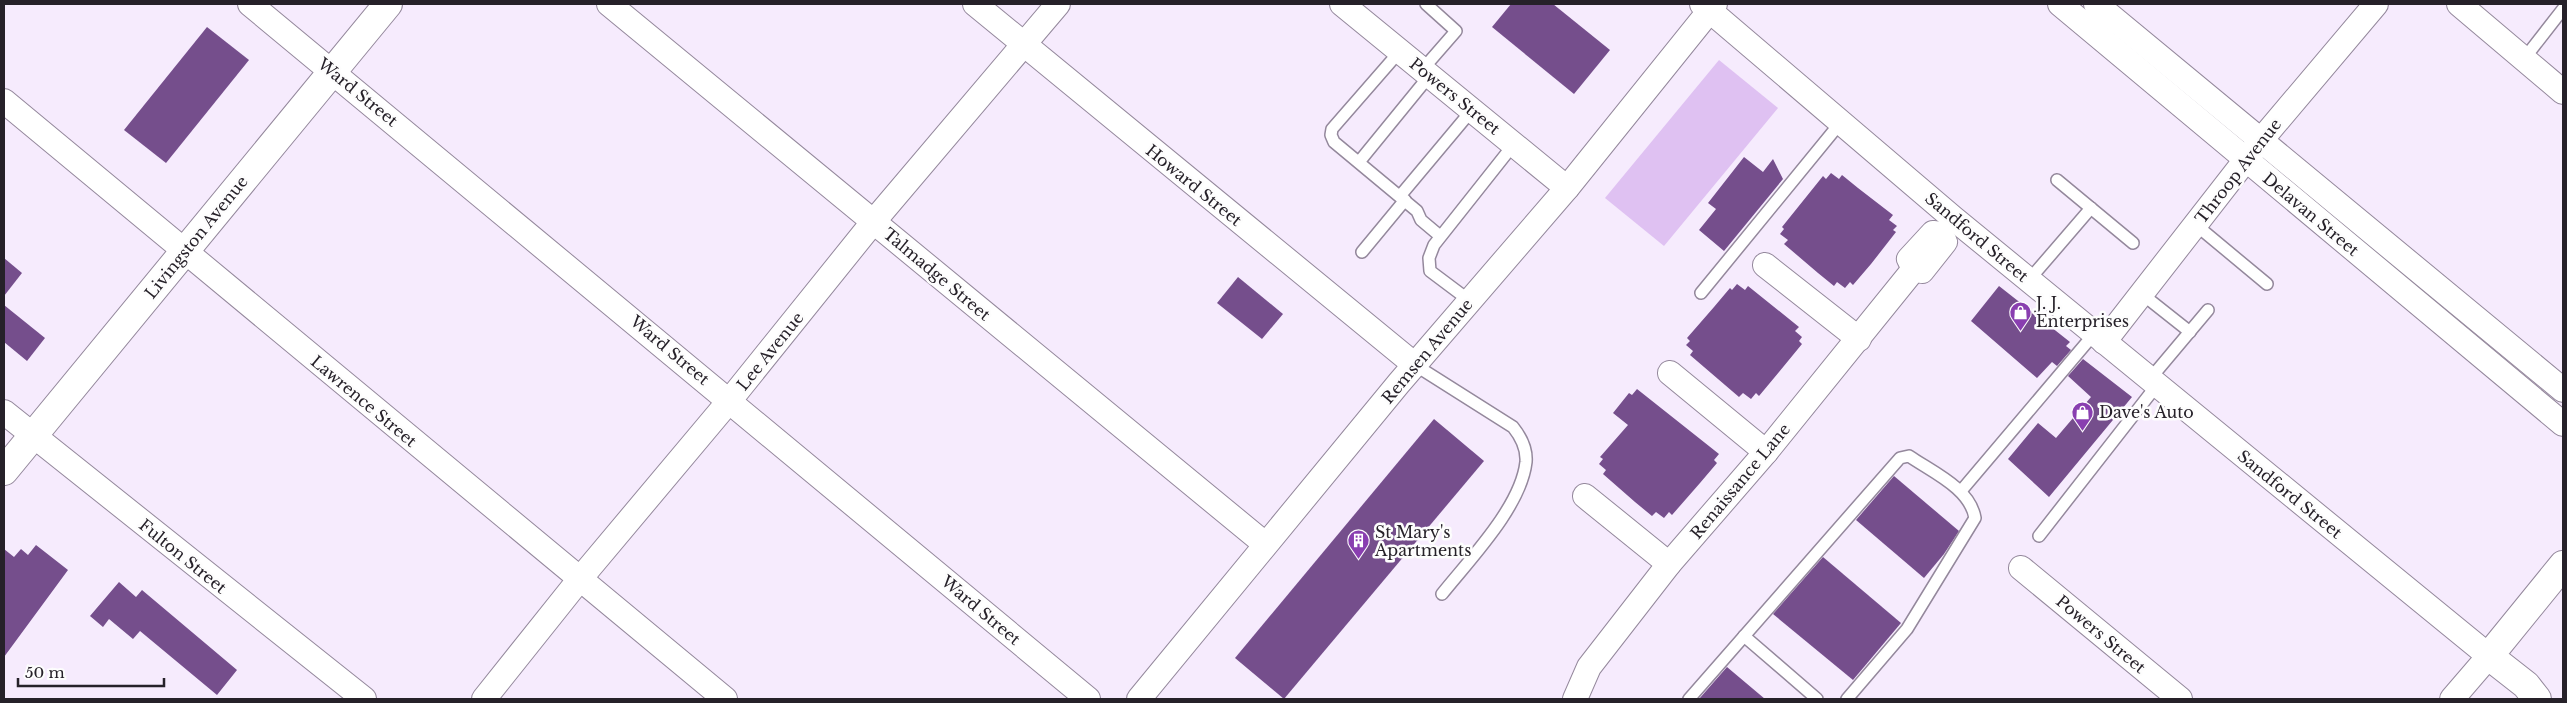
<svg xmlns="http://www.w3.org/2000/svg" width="2567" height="703" font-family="'Libre Baskerville',serif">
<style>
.green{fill:#dfc1f2}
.building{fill:#754e8c}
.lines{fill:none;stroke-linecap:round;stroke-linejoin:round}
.lane-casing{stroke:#94889c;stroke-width:14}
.street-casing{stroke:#94889c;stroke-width:26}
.secondary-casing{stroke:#94889c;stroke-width:30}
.lane{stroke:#fff;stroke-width:11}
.street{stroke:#fff;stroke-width:24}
.secondary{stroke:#fff;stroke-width:28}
.labels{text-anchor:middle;stroke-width:5;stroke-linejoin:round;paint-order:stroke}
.street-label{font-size:16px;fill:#262129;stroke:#fdfdfd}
.poi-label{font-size:16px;fill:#262129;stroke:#fdfdfd;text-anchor:start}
</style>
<rect width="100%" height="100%" fill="#f6ebfd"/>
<path class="green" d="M1719,60L1778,108L1664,246L1605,198Z"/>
<g class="building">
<path d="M1511,4H1553L1610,50L1574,94L1492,27Z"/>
<path d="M207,27L249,60L166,163L124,130Z"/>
<path d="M1744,157L1763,172L1773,159L1783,179L1724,251L1699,230L1716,209L1708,203Z"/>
<path d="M1831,173L1839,179L1842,175L1858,188L1893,215L1889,220L1897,226L1893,230L1896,232L1871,264L1853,285L1850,282L1845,288L1837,282L1834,286L1818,273L1784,244L1788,240L1780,234L1784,229L1782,227L1823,176L1826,179Z"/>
<path d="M4,258L22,273L4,296Z"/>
<path d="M1238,277L1283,314L1262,339L1217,303Z"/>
<path d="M1737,284L1745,290L1748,286L1799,327L1795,331L1802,337L1799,341L1802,344L1779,372L1759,396L1756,393L1751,399L1743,393L1739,397L1690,355L1693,351L1686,345L1690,341L1687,338L1714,307L1730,288L1732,290Z"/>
<path d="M1999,286L2070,342L2066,346L2071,350L2057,366L2052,362L2037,378L1971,321Z"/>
<path d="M4,305L45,338L27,361L4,342Z"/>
<path d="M2083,359L2132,397L2049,497L2008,459L2038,423L2056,438L2091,397L2068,376Z"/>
<path d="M1637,389L1719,454L1714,460L1717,463L1700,483L1672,515L1669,512L1664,518L1656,512L1652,516L1635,502L1603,474L1606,470L1599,464L1603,459L1600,457L1628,425L1613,413L1629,393L1632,395Z"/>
<path d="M1434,419L1484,461L1284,699L1235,658Z"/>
<path d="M1894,476L1959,531L1944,554L1924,578L1856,520Z"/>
<path d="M36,545L68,570L4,657V549L14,557L21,549L28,555Z"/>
<path d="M1823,557L1901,623L1853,680L1773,614Z"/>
<path d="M119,582L136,597L142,590L237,670L217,695L140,631L133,639L109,619L103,627L90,616Z"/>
<path d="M1727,667L1765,699H1699Z"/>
</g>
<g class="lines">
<defs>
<g id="lane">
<path d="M1400,51L1332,129L1331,135L1334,142L1417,211L1421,220L1440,236"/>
<path d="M2524,59L2563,9"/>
<path d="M1422,70L1456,31L1426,4"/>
<path d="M1359,162L1430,75"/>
<path d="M2057,180L2133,243"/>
<path d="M1400,196L1472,110"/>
<path d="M2196,225L2267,284"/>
<path d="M1362,252L1405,200"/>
<path d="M2029,280L2091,208"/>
<path d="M1701,293L1841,122"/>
<path d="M2142,294L2190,332"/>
<path d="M1470,301L1430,271L1429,258L1434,245L1514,144"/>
<path d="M1415,365L1513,427C1521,437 1527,449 1526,462C1521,507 1469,560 1442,594"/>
<path d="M2150,379L2208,310"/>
<path d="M1961,491L2094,334"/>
<path d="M2039,536L2157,385"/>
<path d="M1744,636L1817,699"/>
<path d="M1689,699L1900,458L1909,456C1932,472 1970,488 1975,518L1907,629L1847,699"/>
</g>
<g id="street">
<path d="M250,4L1088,699"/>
<path d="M609,4L1265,544"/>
<path d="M975,4L1415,365"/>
<path d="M1342,4L1567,188"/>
<path d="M1702,4L1953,218L2489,656L2452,699"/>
<path d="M2060,4L2563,424"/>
<path d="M2096,4L2563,390"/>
<path d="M2459,4L2563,92"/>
<path d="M4,101L725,699"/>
<path d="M1933,233L1941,234L1945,242L1922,271L1914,269L1909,259Z"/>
<path d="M1765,265L1859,339"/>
<path d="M2104,342L2262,139L2376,4"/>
<path d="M1670,373L1766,452"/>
<path d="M4,412L364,699"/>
<path d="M1585,496L1669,564"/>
<path d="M2021,568L2180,699"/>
<path d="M484,699L579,580L730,400L874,221L1058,4"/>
<path d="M1139,699L1399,383L1567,188L1715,4"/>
<path d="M1575,699L1589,667L1669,564L1766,452L1914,269"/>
</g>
<g id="secondary">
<path d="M4,471L388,4"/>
<path d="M2537,699L2526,685L2489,656L2563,565"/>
</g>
</defs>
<use href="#lane" class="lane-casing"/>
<use href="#street" class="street-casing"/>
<use href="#secondary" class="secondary-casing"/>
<use href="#lane" class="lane"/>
<use href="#street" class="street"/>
<use href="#secondary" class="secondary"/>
</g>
<defs>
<symbol id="shop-pin" viewBox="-11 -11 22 30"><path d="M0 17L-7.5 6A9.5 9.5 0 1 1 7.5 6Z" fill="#893eb0" stroke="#fdfdfd"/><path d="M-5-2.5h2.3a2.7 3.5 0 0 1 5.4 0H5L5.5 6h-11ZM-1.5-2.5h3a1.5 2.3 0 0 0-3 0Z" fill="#fff"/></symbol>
<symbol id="building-pin" viewBox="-11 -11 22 30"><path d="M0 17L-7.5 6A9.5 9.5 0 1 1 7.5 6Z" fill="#893eb0" stroke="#fdfdfd"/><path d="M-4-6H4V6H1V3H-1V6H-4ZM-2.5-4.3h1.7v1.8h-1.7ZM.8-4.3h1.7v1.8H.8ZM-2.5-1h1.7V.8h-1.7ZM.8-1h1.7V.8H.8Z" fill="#fff"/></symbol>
</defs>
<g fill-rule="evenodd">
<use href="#shop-pin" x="2008" y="300" width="25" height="34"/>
<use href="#shop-pin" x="2070" y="400" width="25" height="34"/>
<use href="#building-pin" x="1346" y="528" width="25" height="34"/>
</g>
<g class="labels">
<g class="street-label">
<text transform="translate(358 92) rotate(39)" y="6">Ward Street</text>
<text transform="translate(1455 96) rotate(39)" y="6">Powers Street</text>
<text transform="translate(2238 171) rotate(-52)" y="6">Throop Avenue</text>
<text transform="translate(1194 185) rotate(39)" y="6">Howard Street</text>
<text transform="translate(2311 214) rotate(40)" y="6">Delavan Street</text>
<text transform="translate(196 237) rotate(-51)" y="6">Livingston Avenue</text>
<text transform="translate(1977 237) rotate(40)" y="6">Sandford Street</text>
<text transform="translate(937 274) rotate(40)" y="6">Talmadge Street</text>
<text transform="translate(670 350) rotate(40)" y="6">Ward Street</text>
<text transform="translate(770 351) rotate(-51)" y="6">Lee Avenue</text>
<text transform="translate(1427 351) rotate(-50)" y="6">Remsen Avenue</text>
<text transform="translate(364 401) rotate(40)" y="6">Lawrence Street</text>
<text transform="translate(1740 481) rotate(-50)" y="6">Renaissance Lane</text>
<text transform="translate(2290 494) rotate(39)" y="6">Sandford Street</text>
<text transform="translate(183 556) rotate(39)" y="6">Fulton Street</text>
<text transform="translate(981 610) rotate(40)" y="6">Ward Street</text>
<text transform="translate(2101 634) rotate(40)" y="6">Powers Street</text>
</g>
<g class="poi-label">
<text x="2036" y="309">J. J.<tspan x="2036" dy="18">Enterprises</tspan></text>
<text x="2099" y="418">Dave's Auto</text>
<text x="1375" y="538">St Mary's<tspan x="1375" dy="18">Apartments</tspan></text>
</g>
</g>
<rect width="2567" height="703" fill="none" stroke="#262129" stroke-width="10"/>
<path d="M18 678v8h146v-8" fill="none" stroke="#262129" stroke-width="2.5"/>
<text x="25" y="678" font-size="15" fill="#262129" stroke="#fdfdfd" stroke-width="4" paint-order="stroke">50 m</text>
</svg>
